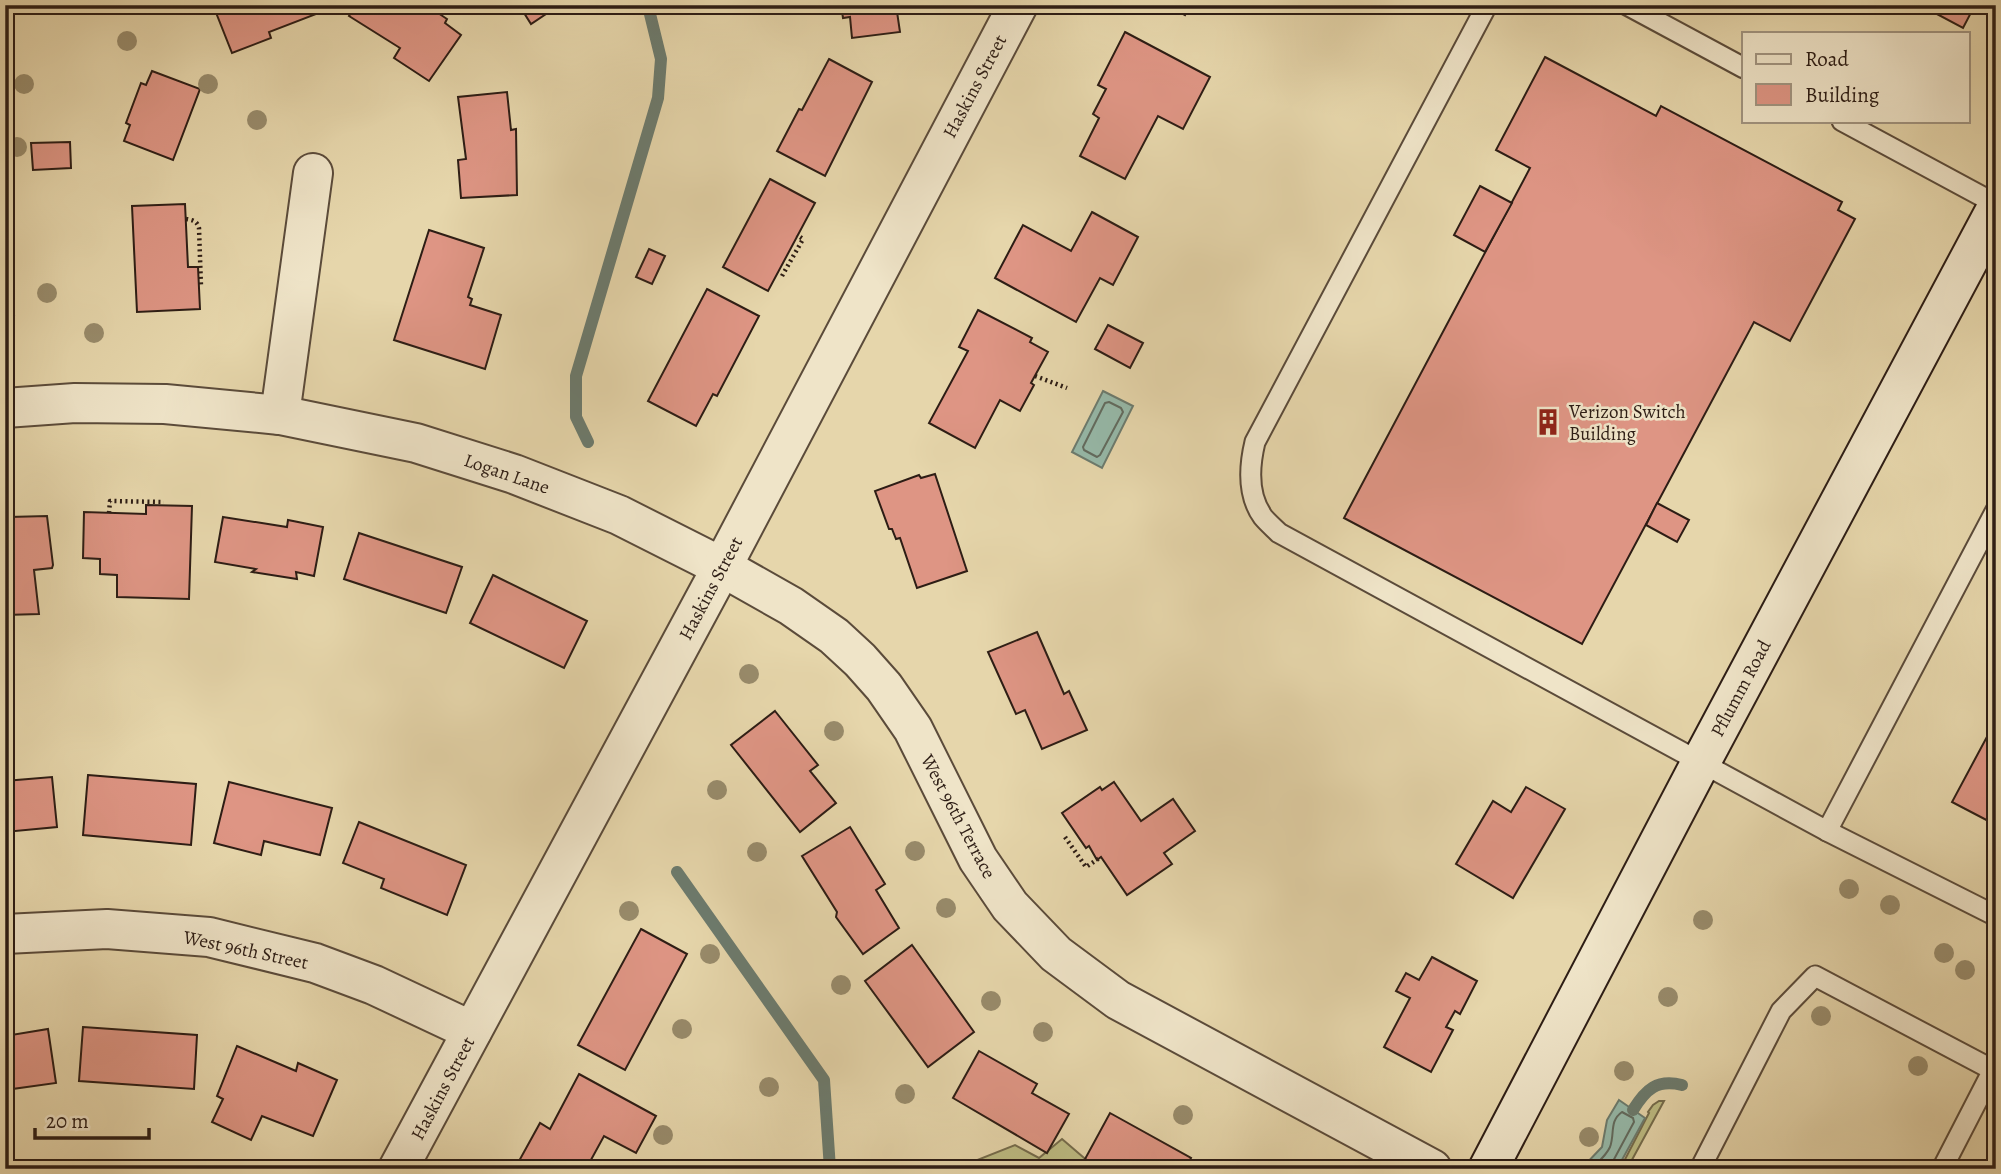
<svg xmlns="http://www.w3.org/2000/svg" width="2001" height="1174" font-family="Alegreya,serif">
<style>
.green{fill:#bdbc83;stroke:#756c4c;stroke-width:2}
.water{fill:#96b9a9;stroke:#6c7b6e;stroke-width:2}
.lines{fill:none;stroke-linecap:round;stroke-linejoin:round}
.shore{stroke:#626b5f;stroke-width:2}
.stream{stroke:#6c7b6e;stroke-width:12}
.building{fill:#de9584;stroke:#2d1d15;stroke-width:2}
.service-casing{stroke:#5b4b3a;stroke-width:23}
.minor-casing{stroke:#5b4b3a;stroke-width:42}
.secondary-casing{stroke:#2d1d15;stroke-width:42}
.path{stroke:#2d1d15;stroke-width:4.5;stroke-dasharray:2 3.5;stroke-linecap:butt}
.service{stroke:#efe4c8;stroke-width:19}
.minor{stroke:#efe4c8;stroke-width:38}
.secondary{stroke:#efe4c8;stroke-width:38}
.tree{fill:#988b6b}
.labels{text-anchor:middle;stroke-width:5;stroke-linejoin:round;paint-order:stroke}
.street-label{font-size:19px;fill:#2d1d15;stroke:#efe4c8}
.poi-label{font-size:19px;fill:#2d1d15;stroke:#efe4c8;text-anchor:start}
</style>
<rect width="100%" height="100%" fill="#e6d6ab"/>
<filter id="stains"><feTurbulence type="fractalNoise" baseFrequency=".00286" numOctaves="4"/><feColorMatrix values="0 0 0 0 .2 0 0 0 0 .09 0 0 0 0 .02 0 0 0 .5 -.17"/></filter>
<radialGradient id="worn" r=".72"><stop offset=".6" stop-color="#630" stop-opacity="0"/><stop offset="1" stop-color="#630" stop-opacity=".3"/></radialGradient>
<g class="green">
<path d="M1659,1101H1664L1627,1169H1620L1649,1113L1648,1112L1653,1105Z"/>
<path d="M1062,1139L1097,1169H960L962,1166L1015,1145L1039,1158Z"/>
</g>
<g class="water">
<path d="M1103,391L1133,406L1102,468L1072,452Z"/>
<path d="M1619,1100L1645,1118L1617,1169H1581L1602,1147L1607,1120Z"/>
</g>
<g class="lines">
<g class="shore">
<path d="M1109,402L1121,408L1123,412L1100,455L1097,457L1084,450L1083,447L1105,403Z"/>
<path d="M1591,1169C1598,1162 1606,1156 1610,1147C1615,1134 1609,1121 1622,1112L1633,1118L1634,1122L1612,1163L1611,1169"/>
</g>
<g class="stream">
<path d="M588,442L576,417V376L658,98L661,59L649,10L646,5"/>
<path d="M677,872L824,1080L830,1169"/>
<path d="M1633,1110C1646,1089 1657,1079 1682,1085"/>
</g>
</g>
<g class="building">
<path d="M213,5H322L324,11L269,32L271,38L232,53Z"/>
<path d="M356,5H426L447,19L445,23L461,35L429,81L394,58L400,48L349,16Z"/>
<path d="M519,5H544L549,12L531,24Z"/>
<path d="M841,5H896L900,32L852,38L850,17L843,18Z"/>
<path d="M1167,5H1190L1185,15Z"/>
<path d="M1920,5H1975L1963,28Z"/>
<path d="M1125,32L1210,77L1183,129L1158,116L1125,179L1080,156L1099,118L1093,114L1106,89L1098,85Z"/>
<path d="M1545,57L1656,116L1661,106L1842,202L1838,210L1855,219L1790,341L1754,322L1582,644L1344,518L1530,168L1496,150Z"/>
<path d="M829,59L872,82L825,176L777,151L799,109L802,110Z"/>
<path d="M152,71L200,89L173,160L124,141L130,125L126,123L141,83L146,85Z"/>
<path d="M507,92L511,130L516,129L517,195L461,198L458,160L466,159L458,97Z"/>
<path d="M70,142L71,168L33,170L31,143Z"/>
<path d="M770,179L815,203L768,291L723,267Z"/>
<path d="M1480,186L1512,203L1485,252L1454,235Z"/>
<path d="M185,204L188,267H198L200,309L137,312L132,206Z"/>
<path d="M1092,212L1138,237L1113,285L1100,278L1076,322L995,278L1023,225L1071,251Z"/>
<path d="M429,230L484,248L468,297L472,299L470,305L501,315L485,369L394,340Z"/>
<path d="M649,249L665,256L652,284L636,277Z"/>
<path d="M5,265H8L14,315L5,316Z"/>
<path d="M707,289L759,316L717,396L713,394L696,426L648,401Z"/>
<path d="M978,310L1032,338L1030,342L1048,352L1031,383L1034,385L1020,411L1000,400L975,448L929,423L968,351L959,347Z"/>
<path d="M1108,325L1143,343L1130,368L1095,349Z"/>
<path d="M935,474L967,571L917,588L900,538L896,539L892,529H889L875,491L919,475L921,478Z"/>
<path d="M1657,503L1689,520L1677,542L1646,525Z"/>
<path d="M146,505L192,506L189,599L117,597V575L100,574V559L83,558L84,512L146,514Z"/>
<path d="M47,516L53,565L52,568L34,570L39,614L5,615V524H9V517Z"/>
<path d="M223,517L287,527L288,520L323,527L314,576L296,572L297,579L252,572L256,569L215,562Z"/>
<path d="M359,533L462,567L446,613L344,579Z"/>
<path d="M493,575L587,621L564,668L470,623Z"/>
<path d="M1037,632L1064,694L1069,691L1087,730L1042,749L1025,710L1016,714L988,652Z"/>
<path d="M775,711L818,765L810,771L836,803L800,832L731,745Z"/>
<path d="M1996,720V825L1952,802Z"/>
<path d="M88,775L196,784L191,845L83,835Z"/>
<path d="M52,777L57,827L5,832V781Z"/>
<path d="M229,782L332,808L320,855L264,841L261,855L214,843Z"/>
<path d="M1114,782L1141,821L1173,799L1195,831L1164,853L1172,864L1127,895L1101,857L1097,860L1089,846L1086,848L1062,813L1100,787L1102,790Z"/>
<path d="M1526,787L1565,809L1513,898L1456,864L1493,801L1511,812Z"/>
<path d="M359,822L466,865L447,915L381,888L384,879L343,863Z"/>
<path d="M850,827L885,884L876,890L899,928L863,954L836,917L837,912L802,856Z"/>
<path d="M641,929L687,954L625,1070L578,1045Z"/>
<path d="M912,945L974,1032L928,1067L865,981Z"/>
<path d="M1432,957L1477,981L1460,1014L1455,1011L1446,1027L1453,1030L1431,1072L1384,1047L1410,998L1396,991L1406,973L1419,980Z"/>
<path d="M83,1027L197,1035L194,1089L79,1081Z"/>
<path d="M48,1029L56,1083L5,1090V1036Z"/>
<path d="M237,1046L296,1071L298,1063L337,1080L313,1136L262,1116L251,1140L212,1122L223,1099L217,1096Z"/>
<path d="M979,1051L1037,1084L1032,1093L1069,1114L1047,1153L953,1098Z"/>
<path d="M579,1074L656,1116L636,1153L604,1136L586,1169H534L519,1161L540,1123L550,1129Z"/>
<path d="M1110,1113L1191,1158L1185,1169H1104L1085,1159Z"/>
</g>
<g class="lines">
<defs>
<g id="service">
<path d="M1487,5L1255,442C1249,467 1247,495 1263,517C1268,523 1274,528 1279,533L1827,831L1996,916"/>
<path d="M1627,5L1744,68"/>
<path d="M1842,121L1996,204"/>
<path d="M1827,831L1996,510"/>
<path d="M1700,1169L1781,1011L1815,976L1993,1070L1942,1169"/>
</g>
<g id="minor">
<path d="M5,408L75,403L165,404L280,415L416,443L514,474L619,515L722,567L791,606L834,636L860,660L884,687L913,729L978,859L1010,906L1056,954L1118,1000L1432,1169"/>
<path d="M280,415L313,173"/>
<path d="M5,934L107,929L209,937L315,963L374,985L472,1031"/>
<path d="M398,1169L722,567L1018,5"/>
</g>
<path id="secondary" d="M1488,1169L1701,762L1996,209"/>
</defs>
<use href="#service" class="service-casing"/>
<use href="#minor" class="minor-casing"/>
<use href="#secondary" class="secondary-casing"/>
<g class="path">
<path d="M186,219C193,220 197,221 199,228L201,287"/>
<path d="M782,276L803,239L797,235"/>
<path d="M1035,376L1067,388"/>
<path d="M109,513L110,501L164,502"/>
<path d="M1065,837L1086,867L1101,857"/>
</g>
<use href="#service" class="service"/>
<use href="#minor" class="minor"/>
<use href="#secondary" class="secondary"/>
</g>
<g class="tree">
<circle cx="127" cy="41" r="10"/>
<circle cx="24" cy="84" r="10"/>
<circle cx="208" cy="84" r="10"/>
<circle cx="257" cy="120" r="10"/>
<circle cx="17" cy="147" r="10"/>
<circle cx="47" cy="293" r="10"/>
<circle cx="94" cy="333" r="10"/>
<circle cx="749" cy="674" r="10"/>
<circle cx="834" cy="731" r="10"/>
<circle cx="717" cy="790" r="10"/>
<circle cx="915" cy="851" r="10"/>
<circle cx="757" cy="852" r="10"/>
<circle cx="1849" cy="889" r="10"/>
<circle cx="1890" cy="905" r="10"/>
<circle cx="946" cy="908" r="10"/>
<circle cx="629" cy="911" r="10"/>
<circle cx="1703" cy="920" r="10"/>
<circle cx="1944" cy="953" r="10"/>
<circle cx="710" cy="954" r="10"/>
<circle cx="1965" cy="970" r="10"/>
<circle cx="841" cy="985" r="10"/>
<circle cx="1668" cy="997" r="10"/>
<circle cx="991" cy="1001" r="10"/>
<circle cx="1821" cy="1016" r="10"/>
<circle cx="682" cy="1029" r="10"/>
<circle cx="1043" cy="1032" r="10"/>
<circle cx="1918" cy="1066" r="10"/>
<circle cx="1624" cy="1071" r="10"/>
<circle cx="769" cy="1087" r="10"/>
<circle cx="905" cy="1094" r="10"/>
<circle cx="1183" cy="1115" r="10"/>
<circle cx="663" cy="1135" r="10"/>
<circle cx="1589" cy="1137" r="10"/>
</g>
<defs>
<symbol id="building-bare" viewBox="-9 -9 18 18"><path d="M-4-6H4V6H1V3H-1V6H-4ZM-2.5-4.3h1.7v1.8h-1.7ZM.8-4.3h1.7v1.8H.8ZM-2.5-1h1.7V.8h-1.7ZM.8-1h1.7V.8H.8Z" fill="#8f2418" stroke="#efe4c8" stroke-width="2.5" paint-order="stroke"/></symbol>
</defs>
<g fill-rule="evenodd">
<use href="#building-bare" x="1529" y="403" width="38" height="38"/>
</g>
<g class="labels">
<g class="street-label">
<text transform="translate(974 86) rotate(-62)" y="7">Haskins Street</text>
<text transform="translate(507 473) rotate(19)" y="7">Logan Lane</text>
<text transform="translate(710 588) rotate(-62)" y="7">Haskins Street</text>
<text transform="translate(1740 688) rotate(-62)" y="7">Pflumm Road</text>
<text transform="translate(959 816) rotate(62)" y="7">West 96th Terrace</text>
<text transform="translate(246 949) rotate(12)" y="7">West 96th Street</text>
<text transform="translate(442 1088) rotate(-62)" y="7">Haskins Street</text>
</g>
<g class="poi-label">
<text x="1569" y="418">Verizon Switch<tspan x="1569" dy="22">Building</tspan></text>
</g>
</g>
<rect width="2001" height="1174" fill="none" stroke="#e6d6ab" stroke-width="28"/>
<rect x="7" y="7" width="1987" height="1160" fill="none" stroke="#2d1d15" stroke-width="3.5"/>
<rect x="14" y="14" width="1973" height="1146" fill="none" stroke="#2d1d15" stroke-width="2"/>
<rect x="1742" y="32" width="228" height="91" fill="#efe4c8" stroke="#a19480" stroke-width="2"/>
<rect x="1756" y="54" width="35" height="10" fill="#efe4c8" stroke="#a19480" stroke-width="2"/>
<text x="1805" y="66" font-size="21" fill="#2d1d15">Road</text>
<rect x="1756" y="84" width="35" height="21" fill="#de9584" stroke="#a19480" stroke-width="2"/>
<text x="1805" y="102" font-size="21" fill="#2d1d15">Building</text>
<path d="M35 1128v10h114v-10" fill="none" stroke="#2d1d15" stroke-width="3.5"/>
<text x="46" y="1128" font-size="21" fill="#2d1d15" stroke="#efe4c8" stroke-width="5" paint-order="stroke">20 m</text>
<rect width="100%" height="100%" filter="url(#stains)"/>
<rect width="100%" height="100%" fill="url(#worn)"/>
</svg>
